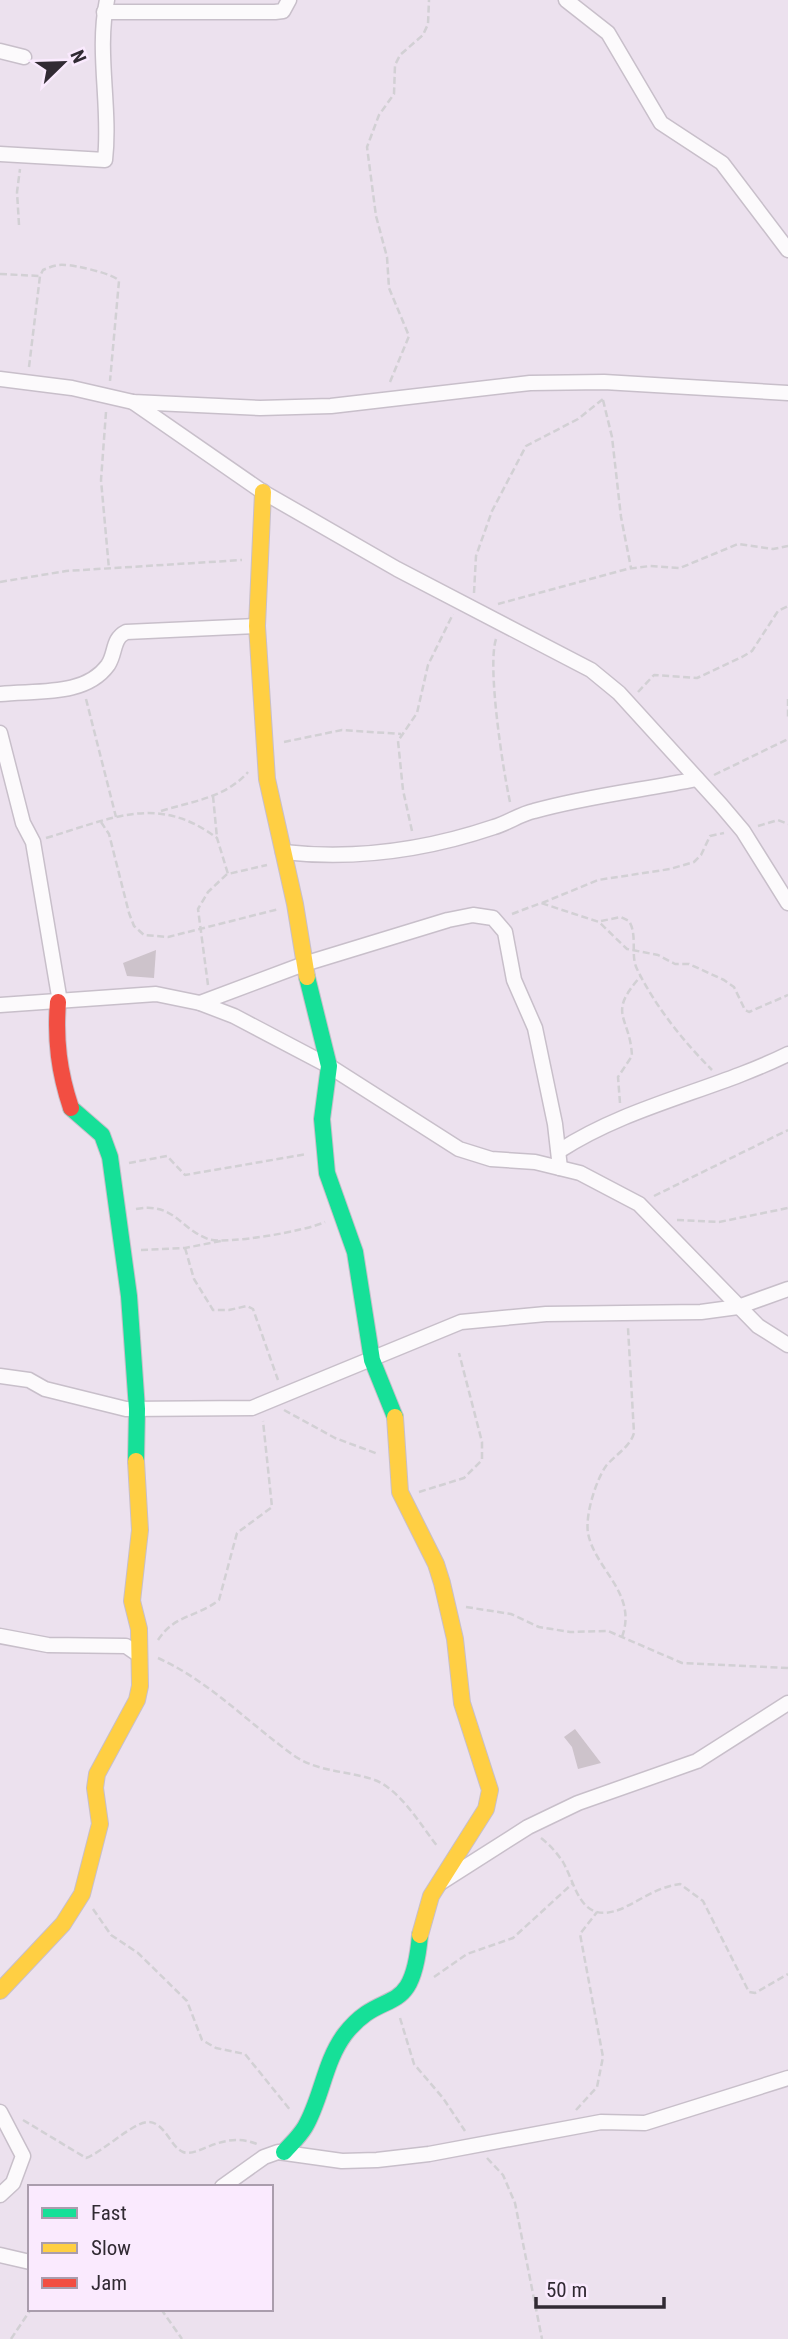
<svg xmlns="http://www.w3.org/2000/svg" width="788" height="2339" font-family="'Roboto Condensed',sans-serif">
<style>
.building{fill:#cdc3cb}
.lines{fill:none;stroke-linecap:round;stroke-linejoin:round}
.street-casing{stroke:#c8bfca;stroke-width:17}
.fast-casing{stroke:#c8bfca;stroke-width:18}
.slow-casing{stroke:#c8bfca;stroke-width:18}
.jam-casing{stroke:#c8bfca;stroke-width:18}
.path{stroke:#d2d0d4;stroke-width:2.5;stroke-dasharray:7 3.5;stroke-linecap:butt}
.street{stroke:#fcfafc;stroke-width:14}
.fast{stroke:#16e098;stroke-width:16}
.slow{stroke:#ffcf43;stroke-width:16}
.jam{stroke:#f24e42;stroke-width:16}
</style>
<rect width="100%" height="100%" fill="#ece1ee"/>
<g class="building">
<path d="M156,950L154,978L127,976L123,963Z"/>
<path d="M575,1729L601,1763L578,1769L572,1747L564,1737Z"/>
</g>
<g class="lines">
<defs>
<g id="street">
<path d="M566,0L608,33L661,123L722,163L788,250"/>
<path d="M104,12H275L283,11L289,0"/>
<path d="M0,51L24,57"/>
<path d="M0,154L105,160C111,107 96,52 107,0"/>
<path d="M0,379L72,388L133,402L260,408L331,406L530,383L604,382L788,393"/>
<path d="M133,402L263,492L397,569L591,670L619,693L721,805L743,831L788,903"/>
<path d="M0,694C36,690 85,697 108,665C116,653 112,639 126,632L257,626"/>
<path d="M0,733L23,823L33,842L60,1002"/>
<path d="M283,852C355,860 426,850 494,827C508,823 520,814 534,811C587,796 643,790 697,779"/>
<path d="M200,1003L304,964L448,920L473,915L493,918L505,932L514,980L535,1028L555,1124L560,1168"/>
<path d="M0,1005L156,994L200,1003L234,1016L329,1066L459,1149L491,1159L535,1162L580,1173L639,1204L758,1326L788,1345"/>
<path d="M559,1151C630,1105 713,1091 788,1054"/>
<path d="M0,1376L29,1380L45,1389L126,1409L252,1408L461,1322L546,1314L701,1312L738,1307L788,1289"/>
<path d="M0,1636L48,1645L126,1646L139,1655"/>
<path d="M440,1883L528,1827L578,1803L697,1761L788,1703"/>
<path d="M0,2112L23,2156L13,2183L0,2195"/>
<path d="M222,2187L264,2157L278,2152L342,2161L377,2160L429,2154L601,2122L645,2123L788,2078"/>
<path d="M0,2255L30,2262"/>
</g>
<g id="fast">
<path d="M307,977L329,1066L322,1119L327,1173L355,1252L372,1360L395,1417"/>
<path d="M71,1108L102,1135L110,1157L129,1296L137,1409L136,1461"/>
<path d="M284,2152C291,2144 299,2137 305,2127C322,2098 324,2062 345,2034C384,1984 412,2023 420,1935"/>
</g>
<g id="slow">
<path d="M263,492L257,626L267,779L295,904L307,977"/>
<path d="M395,1417L400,1492L436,1564L442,1583L455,1639L462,1703L490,1790L486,1809L431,1896L420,1935"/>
<path d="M0,1991L63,1924L82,1894L100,1824L95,1788L97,1774L137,1700L140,1686L139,1629L132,1601L140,1530L136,1461"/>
</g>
<path id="jam" d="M58,1002C55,1040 59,1072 71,1108"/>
</defs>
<use href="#street" class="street-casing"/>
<use href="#fast" class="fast-casing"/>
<use href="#slow" class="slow-casing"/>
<use href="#jam" class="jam-casing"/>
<g class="path">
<path d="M19,225L17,192L20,169"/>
<path d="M0,274L40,276"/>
<path d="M29,367L40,276L43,270C50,267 57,264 65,265C75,265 115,274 119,281L110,381"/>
<path d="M390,382L409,336L389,288L387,257L376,216L367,147L379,115L394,94L395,65L400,55L423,35L428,24L429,0"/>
<path d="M603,400L612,437L621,517L631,568"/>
<path d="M106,412L101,480L109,569"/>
<path d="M0,582L66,571L242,560"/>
<path d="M474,593L476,556L492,511L526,446L578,419L603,399"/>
<path d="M498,604L627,569L650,566L680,568L738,544L773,549L788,546"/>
<path d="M496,639C487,667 503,770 510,802"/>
<path d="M638,692L654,675L697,678L742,657L752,651L778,611L788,606"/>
<path d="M86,699L116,817"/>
<path d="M788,699V719"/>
<path d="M284,742L342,730L401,734"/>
<path d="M714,775L788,739"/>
<path d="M213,796L217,838"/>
<path d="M161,811C193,801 225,798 248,772"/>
<path d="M101,822L109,834L129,913L134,926L144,935L168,937L279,909"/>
<path d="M758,826L778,820L788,824"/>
<path d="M412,831L403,790L398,741L417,713L428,665L453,614"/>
<path d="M46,838C111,819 157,793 217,838L228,874L267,865"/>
<path d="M542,903L598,880L670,869L694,862L701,855L710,836L724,833"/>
<path d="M512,914L541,903L599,922L627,949L658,955L675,964H689L724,980L734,987L745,1010L749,1012L788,995"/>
<path d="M601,921L621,917L629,921C638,936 630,955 637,969C655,1006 683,1041 712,1070"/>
<path d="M208,985L198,909L208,892L227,874"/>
<path d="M620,1103L618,1077L632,1056C630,1015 606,1015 641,976"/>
<path d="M129,1163L167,1156L185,1175L307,1154"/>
<path d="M654,1196L788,1130"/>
<path d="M136,1209C174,1202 179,1228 208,1239C226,1245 306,1231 325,1222"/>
<path d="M677,1220L719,1222L788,1208"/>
<path d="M185,1248L194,1279L213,1310H229L247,1306L253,1309L278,1380"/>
<path d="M141,1250L185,1248L221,1241"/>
<path d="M284,1410L335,1438L378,1454"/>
<path d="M419,1492L464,1478L482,1460V1442L459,1353"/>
<path d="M466,1607L511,1614L539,1627L570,1632L608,1631L682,1663L788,1668"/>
<path d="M622,1637C638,1593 595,1570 588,1533C585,1515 596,1480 606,1466C615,1455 630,1447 634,1433L628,1328"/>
<path d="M158,1640C175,1614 196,1618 219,1600L237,1533L272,1507L263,1421"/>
<path d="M158,1658C211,1682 249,1724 296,1757C320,1772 347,1771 372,1779C400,1788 421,1826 438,1847"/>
<path d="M541,1838C550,1845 557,1853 563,1862C577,1887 580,1925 621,1909C641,1900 657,1887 680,1884L703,1901L749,1992L755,1993L788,1974"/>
<path d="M93,1909L111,1935L138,1953L187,2001L202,2040L216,2048L245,2054L291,2111"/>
<path d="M434,1977L467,1954L513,1938L572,1884"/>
<path d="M400,2018L414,2064L443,2098L465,2131"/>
<path d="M576,2110L597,2087L603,2057L580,1934L597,1912"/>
<path d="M23,2120L86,2158C104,2151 131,2124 147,2122C165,2121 170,2147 183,2152C198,2158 222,2130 257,2144"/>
<path d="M487,2158L503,2175L515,2203L542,2339"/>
<path d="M161,2309L182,2339"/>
<path d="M11,2339L31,2309"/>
</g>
<use href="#street" class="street"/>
<use href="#fast" class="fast"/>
<use href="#slow" class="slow"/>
<use href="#jam" class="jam"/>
</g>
<rect x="28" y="2185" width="245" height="126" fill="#faeafe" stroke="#aa9dad" stroke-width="2"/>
<rect x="42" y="2208" width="35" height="10" fill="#16e098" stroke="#aa9dad" stroke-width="2"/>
<text x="91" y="2220" font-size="21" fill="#312a33">Fast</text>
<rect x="42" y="2243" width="35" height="10" fill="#ffcf43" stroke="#aa9dad" stroke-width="2"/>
<text x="91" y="2255" font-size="21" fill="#312a33">Slow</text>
<rect x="42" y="2278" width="35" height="10" fill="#f24e42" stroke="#aa9dad" stroke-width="2"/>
<text x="91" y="2290" font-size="21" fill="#312a33">Jam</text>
<g transform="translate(63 63) rotate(67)" stroke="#faeafe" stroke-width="5" paint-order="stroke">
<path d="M0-5L12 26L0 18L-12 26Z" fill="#312a33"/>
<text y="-10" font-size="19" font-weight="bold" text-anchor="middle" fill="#312a33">N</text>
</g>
<path d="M536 2297v10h128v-10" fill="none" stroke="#312a33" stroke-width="3.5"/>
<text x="546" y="2297" font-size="21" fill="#312a33" stroke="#faeafe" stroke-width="5" paint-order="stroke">50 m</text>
</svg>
